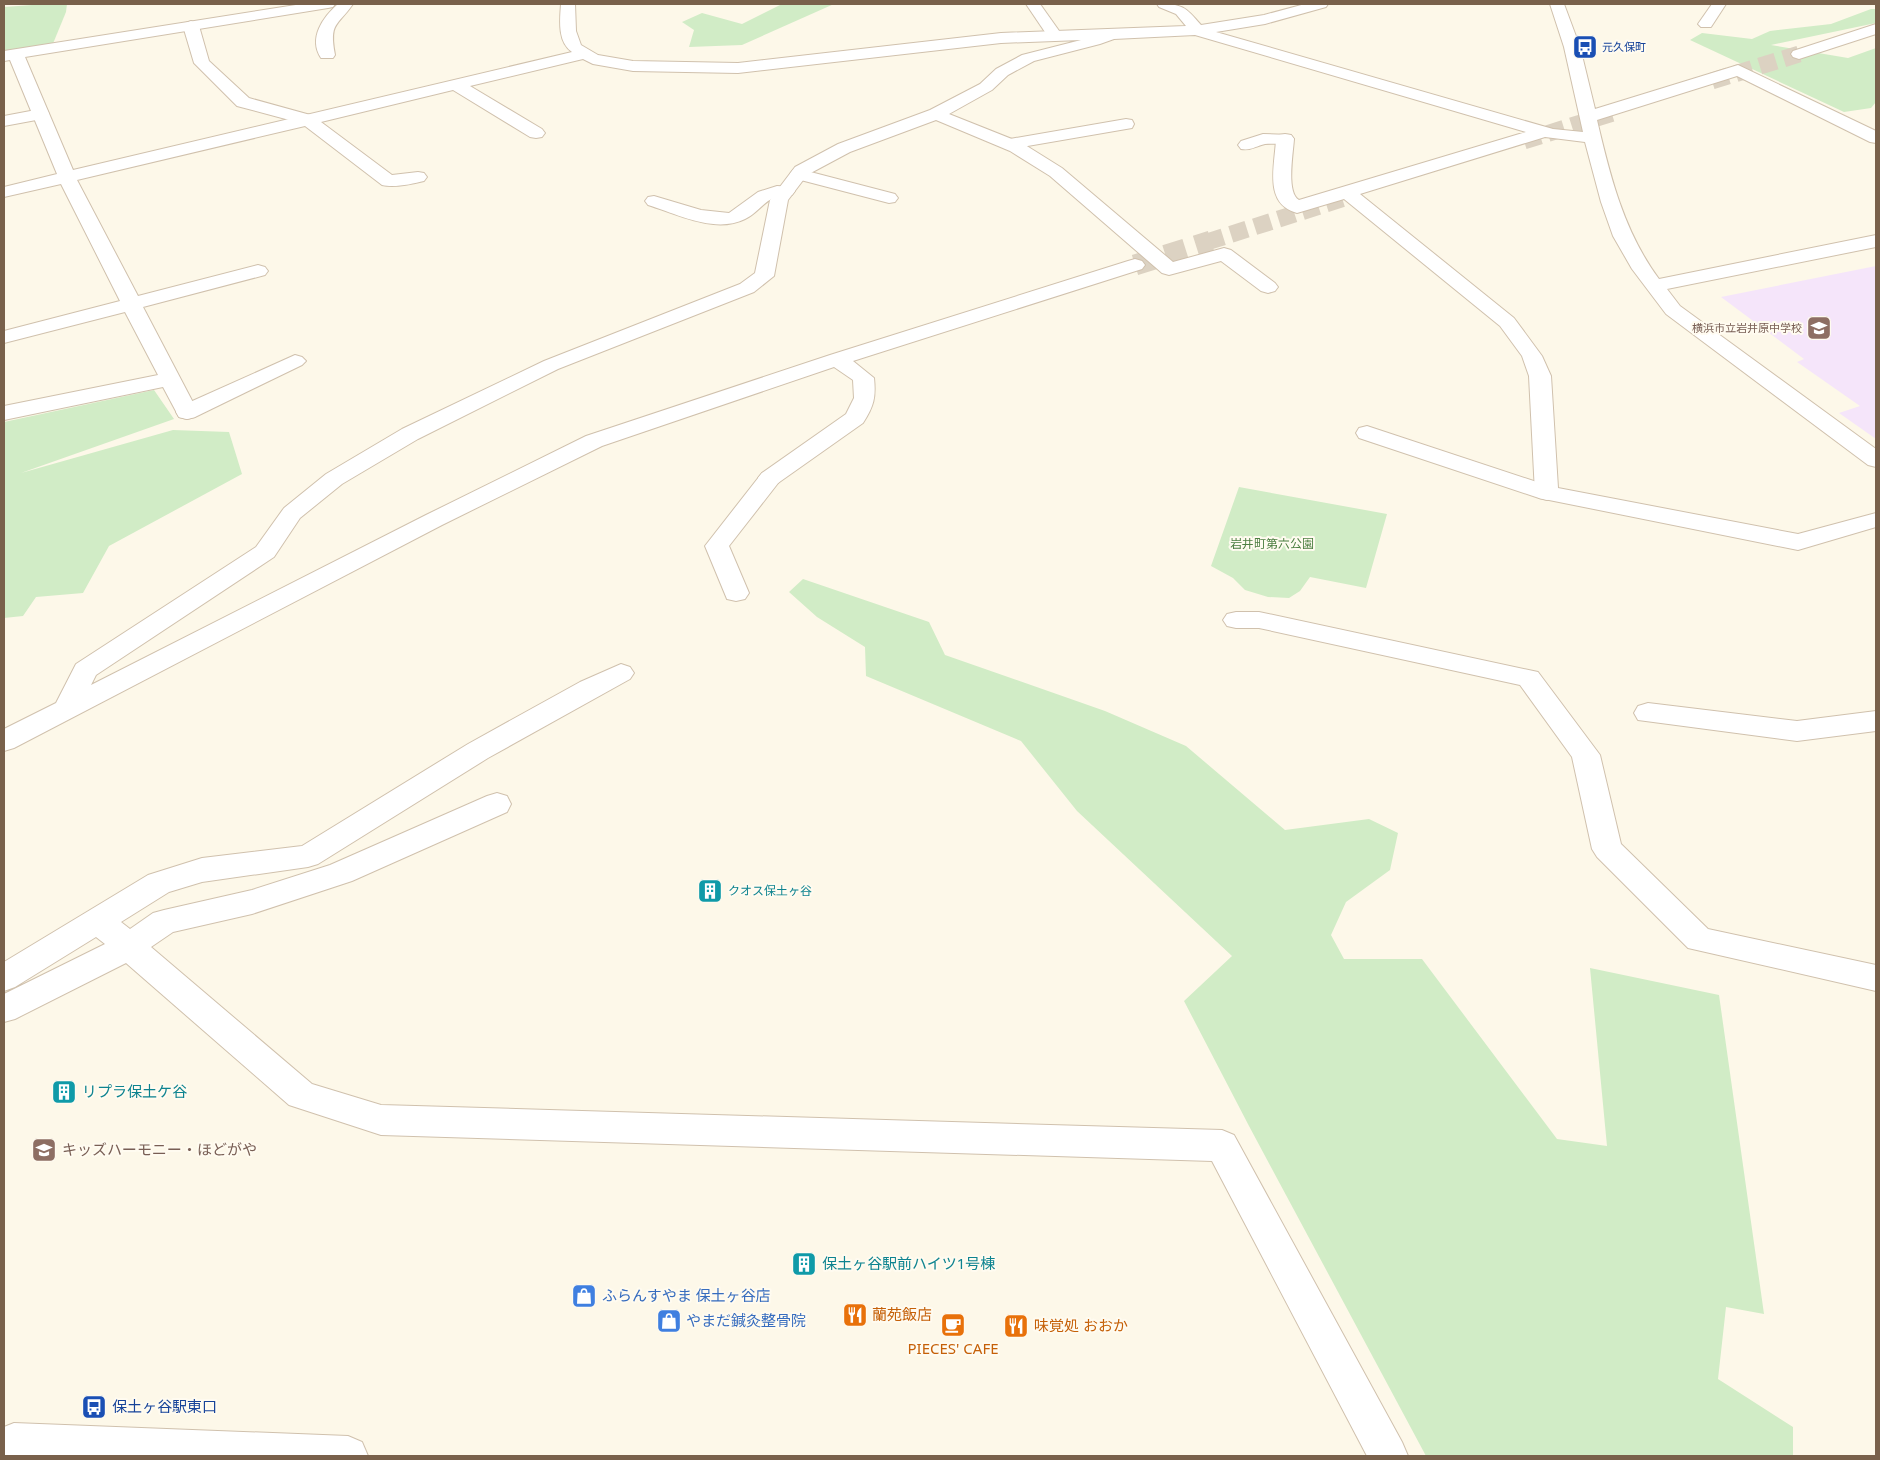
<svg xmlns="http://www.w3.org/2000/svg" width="1880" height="1460" font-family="'Noto Sans','Noto Sans JP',sans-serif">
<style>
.education{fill:#f5e5fa}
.green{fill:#d1ecc6}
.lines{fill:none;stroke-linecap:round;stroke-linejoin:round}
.minor-tunnel-far1{stroke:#dcd2c2;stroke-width:17;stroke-dasharray:17 8;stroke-linecap:butt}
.minor-tunnel{stroke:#dcd2c2;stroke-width:21;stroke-dasharray:21 11;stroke-linecap:butt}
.service-casing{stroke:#d0c1ad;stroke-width:2}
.minor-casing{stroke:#d0c1ad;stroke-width:2}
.service{fill:#fff;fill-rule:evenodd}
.minor{fill:#fff;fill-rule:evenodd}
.labels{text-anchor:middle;stroke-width:4;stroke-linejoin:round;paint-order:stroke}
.far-transit-label{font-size:11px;fill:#164399;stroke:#fffbf0;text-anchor:start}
.far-education-label{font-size:11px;fill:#785e54;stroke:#fffbf0;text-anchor:end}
.park-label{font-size:12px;fill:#4d7f42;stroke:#fffbf0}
.culture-label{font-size:12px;fill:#0d838f;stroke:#fffbf0;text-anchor:start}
.near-culture-label{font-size:15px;fill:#0d838f;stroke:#fffbf0;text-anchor:start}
.near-education-label{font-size:15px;fill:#785e54;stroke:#fffbf0;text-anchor:start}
.near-shop-label{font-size:15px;fill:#366cbe;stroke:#fffbf0;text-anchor:start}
.near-food-label{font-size:15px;fill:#c56008;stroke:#fffbf0;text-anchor:start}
.near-transit-label{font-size:15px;fill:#164399;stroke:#fffbf0;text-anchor:start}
</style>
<rect width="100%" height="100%" fill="#fdf8e9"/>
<path class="education" d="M1876,266V439L1839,413L1860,406L1797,362L1804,359L1721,297Z"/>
<g class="green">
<path d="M46,4H67L66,12L52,46L4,53V7Z"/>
<path d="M782,4H834L742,45L689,47L694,30L682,22L702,13L742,24Z"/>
<path d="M1871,9H1876V23L1771,45L1848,58L1876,48V102L1871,108L1844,112L1690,40L1702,33L1752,39L1770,31L1831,24Z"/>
<path d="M154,390L174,419L21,473L173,430L229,432L242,474L109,546L83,593L36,597L23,616L4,618V422Z"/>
<path d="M1239,487L1387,514L1366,588L1310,577L1300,591L1289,598L1268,597L1245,590L1233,578L1211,566Z"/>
<path d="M803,579L929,622L945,655L1105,711L1186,746L1285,830L1369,819L1398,833L1390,870L1346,902L1331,935L1344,959H1422L1557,1139L1607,1146L1590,968L1719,995L1764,1314L1726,1307L1718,1379L1793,1427V1456H1426L1249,1126L1184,1001L1232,956L1077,811L1021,741L866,676L865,647L817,617L789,592Z"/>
</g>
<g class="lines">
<g class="minor-tunnel-far1">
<path d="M1712,81L1799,54"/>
<path d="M1524,141L1616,112"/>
<path d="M1207,242L1354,195"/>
</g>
<path class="minor-tunnel" d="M1135,265L1211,241"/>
<defs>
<g id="service">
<path d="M338,4H353C337,27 329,22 335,55L333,58H321C308,38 323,17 338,4Z"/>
<path d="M1026,4H1040L1062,35L1059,38H1049Z"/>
<path d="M191,21L196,23L199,26L209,61L249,98L314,116L316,120L314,124L308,125L237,106L194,63L183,26L186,23Z"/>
<path d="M41,109L47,110L49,114L47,118L4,126V116Z"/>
<path d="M1126,119L1132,120L1134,124L1132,128L1010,149L1004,148L1001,144L1004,140L1010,139Z"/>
<path d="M1263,134L1291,135L1294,139L1291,143C1282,145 1274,143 1265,144C1256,146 1251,151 1241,149L1238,145L1241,141Z"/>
<path d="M799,169L895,194L898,198L895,202L889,203L793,178L790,174L793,170Z"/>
<path d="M777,186L792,187L795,191L792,195C786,196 779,196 773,198C763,203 756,214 745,219C715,234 677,214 648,205L645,201L648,197L654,196L701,210L729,213L758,192Z"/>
<path d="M295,355L302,357L306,361L302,365L195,417L187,419L179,417L176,412L179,407Z"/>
<path d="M1367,426L1555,488L1559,493L1555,498L1547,500L1539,498L1359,438L1356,433L1359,428Z"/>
<path d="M770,471L778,473L782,478L729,546L749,593L745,599L736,601L727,599L705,546L762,473Z"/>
<path d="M621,664L630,667L634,673L630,679L488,758L318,864L308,867L202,882L169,892L121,922L130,929L153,913L164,910L252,890L330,865L487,796L497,793L507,796L511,804L507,812L352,881L252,914L173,932L151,947L312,1084L381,1105L1222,1130L1234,1135L1402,1442L1408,1456H1367L1212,1161L381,1135L289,1105L126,963L15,1019L4,1022V994L105,944L96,937L15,987L4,991V962L148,875L202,858L302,846L468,744L580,682Z"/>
<path d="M14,1423L348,1436L362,1442L368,1456H4V1427Z"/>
</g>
<g id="minor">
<path d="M302,4H335L333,7L328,8L25,57L73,170L572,52C557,42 560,19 561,4H575L576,31L581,45L598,55L633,61L738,63L1001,33L1186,26L1176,14L1159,7L1157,4C1182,4 1185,6 1201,25L1264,15L1305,4H1328L1326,7L1265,24L1216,32L1553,129L1583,132L1564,47L1550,4H1564L1580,47L1595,109L1738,65L1876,131V143L1870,142L1737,76L1597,120C1610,176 1624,232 1659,279L1876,235V247L1667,289L1680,306L1876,449V467L1868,465L1666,314L1632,269L1613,236L1601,202L1585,142L1545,137L1360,194L1514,318L1542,356L1551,376L1558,488L1798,534L1876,513V527L1798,550L1539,498L1535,493L1529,376L1522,356L1500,326L1344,199L1297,213C1263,204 1275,165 1276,139L1279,135L1285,134L1291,135L1294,139C1293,154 1286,193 1299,200L1526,132L1195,35L1114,39L1100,44L1034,61L1008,75L992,90L949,114L1022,143L1062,168L1173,262L1224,248L1231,250L1275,283L1278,287L1275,291L1268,293L1261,291L1221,261L1169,275L1162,273L1050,176L1010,151L936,120L850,152L807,175L788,200L774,276L754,292L558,369L418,439L342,484L300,518L274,557L96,675L91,685L426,515L586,436L830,355L1128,261L1135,259L1142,261L1145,265L1142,269L853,361L874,378C876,397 874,406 863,423L778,483L770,485L762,483L758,478L762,473L846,414L854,398L853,380L834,367L602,446L442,525L14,748L4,751V729L56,703L76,664L256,547L284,508L326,474L402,429L544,361L740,284L755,273L770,200L795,167L838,144L930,110L980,84L996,69L1022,55L1081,40L1001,43L738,73L633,71L593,64L583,59L470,86L542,129L545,133L542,137L536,138L530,137L453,90L321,122L392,175L418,172L424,173L427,177L424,181C412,184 394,188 382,185L305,126L77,180L138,296L258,265L265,267L268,271L265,275L143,307L198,412L195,417L187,419L179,417L163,387L4,420V406L158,375L125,312L4,343V331L120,301L61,184L4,197V187L57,174L10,60L4,61V51Z"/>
<path d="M1712,4H1726L1711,27H1701L1698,24Z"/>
<path d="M1876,24V34L1799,59L1793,57L1791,54L1793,51Z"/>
<path d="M1236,612H1259L1538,672L1600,755L1621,844L1708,929L1876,965V991L1688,948L1597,857L1592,849L1572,757L1520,685L1259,628H1236L1227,626L1223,620L1227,614Z"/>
<path d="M1648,703L1797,721L1876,711V731L1797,741L1638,720L1634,713L1638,706Z"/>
</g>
</defs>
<use href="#service" class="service-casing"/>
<use href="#minor" class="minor-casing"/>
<use href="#service" class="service"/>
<use href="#minor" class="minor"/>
</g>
<defs>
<symbol id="bus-square" viewBox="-11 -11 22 22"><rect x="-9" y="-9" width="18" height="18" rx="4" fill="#1a4fb4" stroke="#fffbf0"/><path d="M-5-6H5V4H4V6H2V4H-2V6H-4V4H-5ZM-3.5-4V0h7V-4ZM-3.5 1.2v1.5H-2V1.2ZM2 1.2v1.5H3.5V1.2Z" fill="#fff"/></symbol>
<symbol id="school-square" viewBox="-11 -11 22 22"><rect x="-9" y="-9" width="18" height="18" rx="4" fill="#8d6e63" stroke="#fffbf0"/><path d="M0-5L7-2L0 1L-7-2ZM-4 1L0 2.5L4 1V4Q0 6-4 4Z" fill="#fff"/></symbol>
<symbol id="building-square" viewBox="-11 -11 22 22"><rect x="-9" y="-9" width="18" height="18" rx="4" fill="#0f9aa8" stroke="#fffbf0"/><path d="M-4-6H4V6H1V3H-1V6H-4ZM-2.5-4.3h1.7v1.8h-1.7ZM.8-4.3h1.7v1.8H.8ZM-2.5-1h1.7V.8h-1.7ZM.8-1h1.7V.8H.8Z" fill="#fff"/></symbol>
<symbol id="shop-square" viewBox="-11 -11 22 22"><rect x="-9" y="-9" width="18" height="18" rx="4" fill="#3f7fe0" stroke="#fffbf0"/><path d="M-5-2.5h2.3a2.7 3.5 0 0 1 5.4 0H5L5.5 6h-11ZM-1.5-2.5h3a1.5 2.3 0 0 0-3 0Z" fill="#fff"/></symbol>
<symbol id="restaurant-square" viewBox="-11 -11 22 22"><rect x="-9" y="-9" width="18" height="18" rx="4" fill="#e8710a" stroke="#fffbf0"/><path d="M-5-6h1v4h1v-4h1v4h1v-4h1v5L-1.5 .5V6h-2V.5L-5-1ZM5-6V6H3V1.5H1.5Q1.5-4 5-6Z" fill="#fff"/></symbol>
<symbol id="cafe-square" viewBox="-11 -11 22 22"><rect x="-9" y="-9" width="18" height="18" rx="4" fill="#e8710a" stroke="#fffbf0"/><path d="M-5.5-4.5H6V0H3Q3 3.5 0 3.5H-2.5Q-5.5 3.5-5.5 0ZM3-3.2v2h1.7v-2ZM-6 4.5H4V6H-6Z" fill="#fff"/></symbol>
</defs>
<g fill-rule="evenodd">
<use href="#bus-square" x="1571" y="33" width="28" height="28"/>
<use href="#school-square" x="1805" y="314" width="28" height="28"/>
<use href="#building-square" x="696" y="877" width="28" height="28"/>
<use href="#building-square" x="50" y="1078" width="28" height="28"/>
<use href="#school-square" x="30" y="1136" width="28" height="28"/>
<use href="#building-square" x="790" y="1250" width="28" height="28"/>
<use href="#shop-square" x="570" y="1282" width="28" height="28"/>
<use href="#restaurant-square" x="841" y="1301" width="28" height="28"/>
<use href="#shop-square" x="655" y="1307" width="28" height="28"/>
<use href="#cafe-square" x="939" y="1311" width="28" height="28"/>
<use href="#restaurant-square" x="1002" y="1312" width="28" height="28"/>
<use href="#bus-square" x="80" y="1393" width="28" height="28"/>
</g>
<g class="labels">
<g class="far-transit-label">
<text x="1602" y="51">元久保町</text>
</g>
<g class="far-education-label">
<text x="1802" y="332">横浜市立岩井原中学校</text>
</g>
<g class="park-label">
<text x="1272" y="548">岩井町第六公園</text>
</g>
<g class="culture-label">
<text x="728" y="895">クオス保土ヶ谷</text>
</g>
<g class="near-culture-label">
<text x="82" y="1097">リプラ保土ケ谷</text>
<text x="822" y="1269">保土ヶ谷駅前ハイツ1号棟</text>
</g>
<g class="near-education-label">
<text x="62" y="1155">キッズハーモニー・ほどがや</text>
</g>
<g class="near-shop-label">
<text x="602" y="1301">ふらんすやま 保土ヶ谷店</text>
<text x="686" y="1326">やまだ鍼灸整骨院</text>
</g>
<g class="near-food-label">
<text x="872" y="1320">蘭苑飯店</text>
<text x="1034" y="1331">味覚処 おおか</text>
<text x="953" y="1354" text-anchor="middle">PIECES' CAFE</text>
</g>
<g class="near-transit-label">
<text x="112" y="1412">保土ヶ谷駅東口</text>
</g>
</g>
<rect width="1880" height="1460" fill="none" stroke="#79614b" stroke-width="10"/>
</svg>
